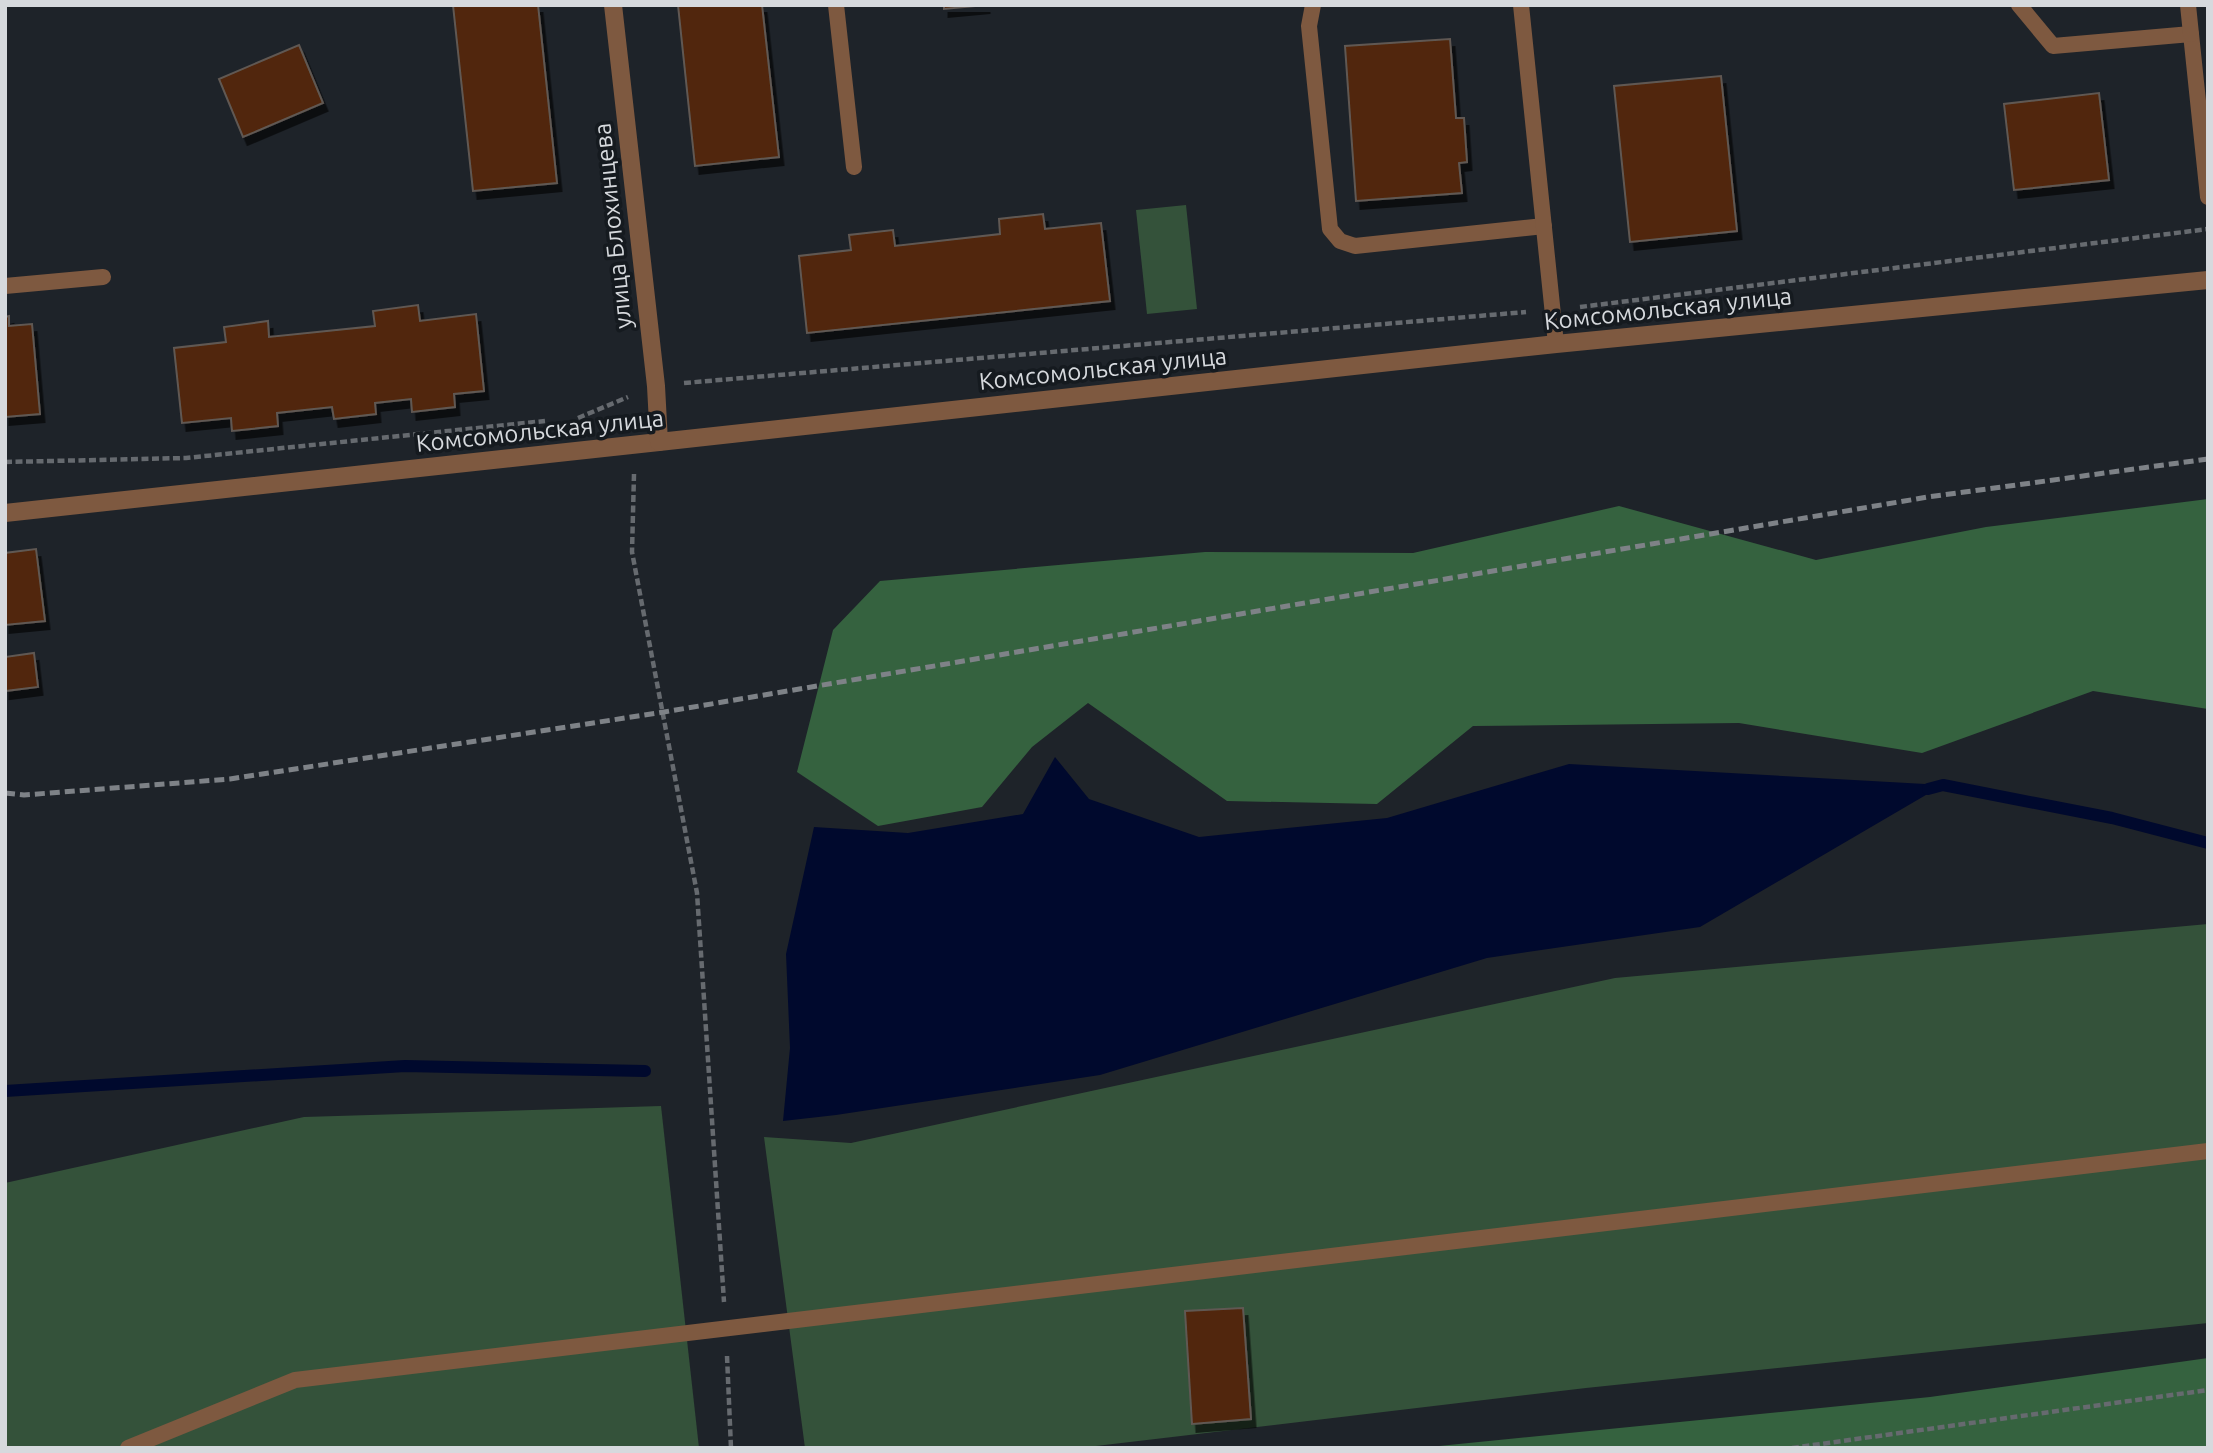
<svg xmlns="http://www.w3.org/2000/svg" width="2213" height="1453" font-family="Ubuntu,sans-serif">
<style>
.green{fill:#34523a}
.forest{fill:#35623f}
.water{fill:#00092d}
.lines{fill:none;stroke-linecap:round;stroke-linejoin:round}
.stream{stroke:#00092d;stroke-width:12}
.building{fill:#512508;stroke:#605853;stroke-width:2;filter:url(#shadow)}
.path{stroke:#666a6f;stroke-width:4.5;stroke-dasharray:7 3.5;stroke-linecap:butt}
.service{stroke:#7e5940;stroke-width:16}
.minor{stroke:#7e5940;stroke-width:18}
.tertiary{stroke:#7e5940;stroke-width:18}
.rail{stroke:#7e8287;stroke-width:5;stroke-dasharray:10 5;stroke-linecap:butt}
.labels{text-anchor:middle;stroke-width:7;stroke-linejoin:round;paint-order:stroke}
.street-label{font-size:24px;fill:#d6d9dd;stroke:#151a1f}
</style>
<defs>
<filter id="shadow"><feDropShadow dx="4.5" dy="8" stdDeviation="0" flood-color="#0009"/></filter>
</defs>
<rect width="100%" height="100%" fill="#1e2329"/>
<g class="green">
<path d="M1186,205L1197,309L1147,314L1136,210Z"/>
<path d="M2208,924V1323L1586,1388L1079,1448H805L764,1137L851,1143L1615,978Z"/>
<path d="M661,1106L699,1448H5V1183L304,1117Z"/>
</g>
<g class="forest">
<path d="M2208,499V709L2093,691L1922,753L1739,723L1473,726L1377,804L1227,801L1088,703L1032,747L982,807L878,826L797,772L833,630L880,581L1205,552L1413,553L1619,506L1816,560L1986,527Z"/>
<path d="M2208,1358V1448H1419L1930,1397Z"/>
</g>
<path class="water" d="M1055,757L1089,799L1199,837L1387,818L1569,764L1943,785L1700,927L1487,958L1100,1075L836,1115L783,1121L790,1048L786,954L814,827L908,833L1023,814Z"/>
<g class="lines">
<g class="stream">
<path d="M1928,789L1943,785L2112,818L2208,843"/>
<path d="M5,1091L405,1066L645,1071"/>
</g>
</g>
<g class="building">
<path d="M453,5H538L557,183L473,191Z"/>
<path d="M678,5H762L779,157L695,166Z"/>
<path d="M944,5H986L944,9Z"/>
<path d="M1450,39L1456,118H1464L1467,162L1459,163L1462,193L1356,201L1345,46Z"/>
<path d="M299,45L323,103L243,137L219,79Z"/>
<path d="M1721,76L1737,231L1630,242L1614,86Z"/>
<path d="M2099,93L2109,180L2014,190L2004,104Z"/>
<path d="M1043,214L1045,229L1101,223L1110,301L807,333L799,256L851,250L849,235L893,230L895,246L1000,234L999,219Z"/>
<path d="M418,305L420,321L476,314L484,391L454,394L455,407L412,412L411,399L375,403L376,414L334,419L332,407L277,413L278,426L232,431L231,418L182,423L174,348L226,342L224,327L268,321L269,337L375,326L373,311Z"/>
<path d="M9,316V326L32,324L40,414L5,417V317Z"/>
<path d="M36,549L45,621L5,625V553Z"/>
<path d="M34,653L38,687L5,691V657Z"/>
<path d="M1243,1308L1251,1419L1192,1424L1185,1311Z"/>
</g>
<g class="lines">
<g class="path">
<path d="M1580,307L2208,229"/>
<path d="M684,383L1526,312"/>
<path d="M578,418L628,397"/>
<path d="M5,462L186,458L545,421"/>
<path d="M634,474L632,552L697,893L724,1302"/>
<path d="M727,1356L731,1448"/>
<path d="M1792,1448L2208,1390"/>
</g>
<g class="service">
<path d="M836,5L854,167"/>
<path d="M1313,5L1309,26L1330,229L1340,241L1355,246L1544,226"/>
<path d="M1521,5L1556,344"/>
<path d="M2019,5L2053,46L2191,34L2208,197"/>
<path d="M2188,5L2191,34"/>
<path d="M5,286L103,277"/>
<path d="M128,1448L295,1380L2208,1151"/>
</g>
<path class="minor" d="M5,513L659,442"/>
<path class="tertiary" d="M613,5L656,386L659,442L1556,344L2208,280"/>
<path class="rail" d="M5,793L24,795L230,779L664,712L1928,497L2208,459"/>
</g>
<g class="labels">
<g class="street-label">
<text transform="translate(613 226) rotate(-96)" y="8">улица Блохинцева</text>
<text transform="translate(1668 309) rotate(-6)" y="8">Комсомольская улица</text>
<text transform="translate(1103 369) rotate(-6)" y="8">Комсомольская улица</text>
<text transform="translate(540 431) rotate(-6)" y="8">Комсомольская улица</text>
</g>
</g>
<rect width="2213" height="1453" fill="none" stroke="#d6d9dd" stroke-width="14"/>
</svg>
